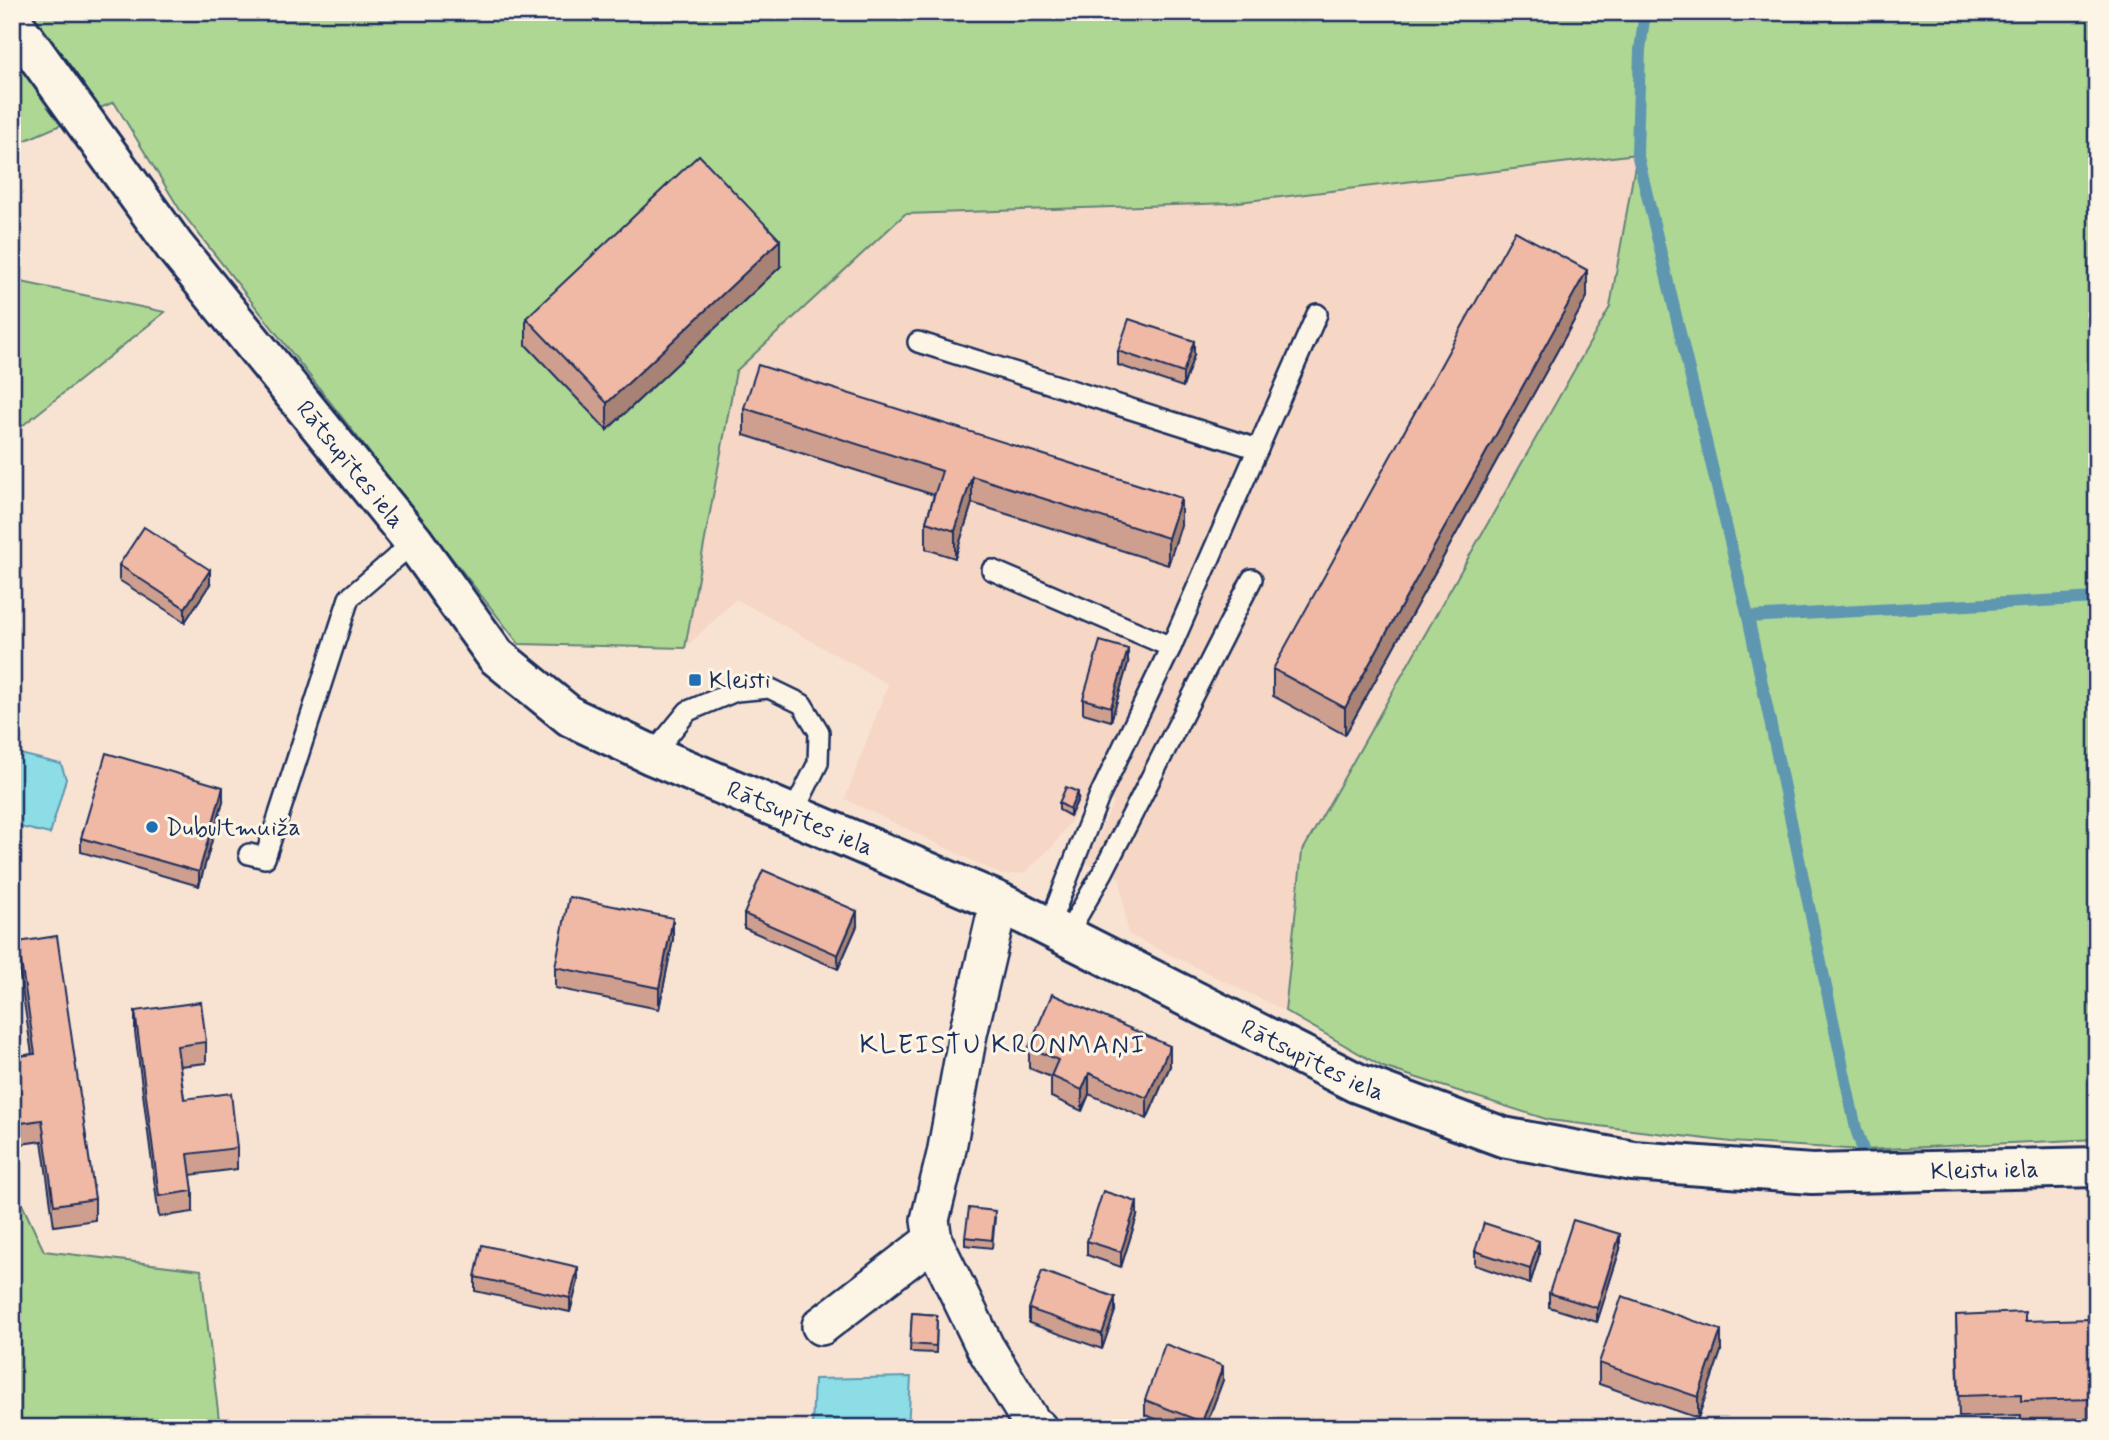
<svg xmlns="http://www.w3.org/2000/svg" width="2109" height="1440" font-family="Mynerve,sans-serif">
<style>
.built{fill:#f6d6c4}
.green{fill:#aed794;stroke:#648379;stroke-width:2}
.water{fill:#8ddde7;stroke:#5f97b0;stroke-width:2}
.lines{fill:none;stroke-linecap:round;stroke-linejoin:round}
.stream{stroke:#5f97b0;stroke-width:12}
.service-casing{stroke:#1b2f5e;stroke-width:24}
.minor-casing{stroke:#1b2f5e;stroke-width:42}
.tertiary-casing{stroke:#1b2f5e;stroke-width:44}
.service{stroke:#fcf5e5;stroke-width:19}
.minor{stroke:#fcf5e5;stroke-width:37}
.tertiary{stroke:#fcf5e5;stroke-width:38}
.wall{fill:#ce9f8e;stroke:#1b2f5e;stroke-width:2}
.shaded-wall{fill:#a88274;stroke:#1b2f5e;stroke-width:2}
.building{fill:#f0b9a5;stroke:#1b2f5e;stroke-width:2}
.poi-dot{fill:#1f6fb2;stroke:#fcf5e5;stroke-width:2.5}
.labels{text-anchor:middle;stroke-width:6;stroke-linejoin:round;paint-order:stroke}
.street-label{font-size:24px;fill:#1b2f5e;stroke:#fcf5e5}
.poi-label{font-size:24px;fill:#1b2f5e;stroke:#fcf5e5;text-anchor:start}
.neighbourhood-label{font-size:26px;letter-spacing:2px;fill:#1b2f5e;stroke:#fcf5e5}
</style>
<rect width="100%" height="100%" fill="#f8e3d2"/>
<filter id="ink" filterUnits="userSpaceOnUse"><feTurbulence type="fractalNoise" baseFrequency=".0143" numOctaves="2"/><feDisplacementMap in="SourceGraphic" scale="14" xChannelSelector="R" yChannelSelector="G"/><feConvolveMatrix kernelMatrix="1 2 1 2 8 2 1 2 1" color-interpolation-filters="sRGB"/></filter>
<g filter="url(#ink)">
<path class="built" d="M1637,153L1610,307L1302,852L1285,1011L1128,934L1120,878L1086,863L1114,802L1090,794L1053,846L1024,873L1002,875L845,799L888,684L736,599L685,648L736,371L905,214L1231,203Z"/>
<g class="green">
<path d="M12,12H2097V1139L1863,1150L1731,1142L1549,1120L1383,1067L1285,1011L1302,852L1610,307L1637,154L1231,203L905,214L736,371L685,648L519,644L180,210L114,102L12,146Z"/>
<path d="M12,280L165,312L12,434Z"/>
<path d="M12,1183L44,1251L201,1270L220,1428H12Z"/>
</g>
<g class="water">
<path d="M12,752L61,764L66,779L50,834L12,825Z"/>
<path d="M911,1377L908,1428H812L814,1379Z"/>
</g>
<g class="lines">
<g class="stream">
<path d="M1645,12L1640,50L1637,153L1748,617L1856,1129L1863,1150"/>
<path d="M1748,617L2097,598"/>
</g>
<defs>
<g id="service">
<path d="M918,342L1258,449"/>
<path d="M992,570L1171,647"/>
<path d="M652,755L688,711L736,691L769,688L802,704L819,732L818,763L793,813"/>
<path d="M249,854L265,858L349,598L414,542"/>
<path d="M1048,928L1099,797L1171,647L1317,314"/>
<path d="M1066,936L1103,872L1252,579"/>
</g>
<g id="minor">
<path d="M933,1240L985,1347L1033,1425L1038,1428"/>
<path d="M821,1326L933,1240L930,1220L946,1154L968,1034L999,902"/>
</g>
<g id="tertiary">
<path id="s1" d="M12,21L175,247L414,542L496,656L571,717L652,755L999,902L1357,1083L1503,1137L1633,1161L1812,1174L2097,1167"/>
</g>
</defs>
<use href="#service" class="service-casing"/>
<use href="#minor" class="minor-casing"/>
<use href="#tertiary" class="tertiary-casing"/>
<use href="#service" class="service"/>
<use href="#minor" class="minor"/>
<use href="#tertiary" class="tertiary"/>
</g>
<g class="wall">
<path d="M780,267L607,430L526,345V318Z"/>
<path d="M1587,297L1345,735L1273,696V669Z"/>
<path d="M1118,351L1194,355L1183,387L1118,365Z"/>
<path d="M744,408L1181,525L1168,565L972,503L955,558L926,549V522L934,495L744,435Z"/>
<path d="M119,565L210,584L185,622L119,580Z"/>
<path d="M1128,663L1111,721L1083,713V699Z"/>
<path d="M1078,799L1070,816L1059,810V803Z"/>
<path d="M223,801L199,886L81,852V838Z"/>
<path d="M744,914L857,926L838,969L744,928Z"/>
<path d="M673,939L659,1009L555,988V967Z"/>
<path d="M18,942L95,1199V1220L54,1226L42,1141L14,1145L12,1132V1057L32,1054L18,963Z"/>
<path d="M135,1011L206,1042V1063L180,1066L184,1099L237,1148V1169L190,1175L193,1191V1212L159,1217L135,1032Z"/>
<path d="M1029,1047L1170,1066L1147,1119L1089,1094L1082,1111L1051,1097V1077L1029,1068Z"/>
<path d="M1137,1216L1121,1267L1087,1255V1241Z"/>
<path d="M995,1218L992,1248L965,1245V1237Z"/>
<path d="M1620,1249L1597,1322L1549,1307V1293Z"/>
<path d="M1475,1251L1539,1255L1530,1284L1475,1265Z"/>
<path d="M475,1277L578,1281L570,1312L475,1291Z"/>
<path d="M1029,1309L1115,1311L1102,1349L1029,1323Z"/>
<path d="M912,1313L937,1315L936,1353L910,1352Z"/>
<path d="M1956,1315L2025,1321L2092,1399V1420L2021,1422V1415L1959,1417Z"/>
<path d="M1721,1351L1698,1418L1599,1384V1363Z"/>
<path d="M1223,1380L1205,1428H1180L1145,1415V1400Z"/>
</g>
<g class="shaded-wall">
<path d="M780,240V267L607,430V403Z"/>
<path d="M1587,270V297L1345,735V708Z"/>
<path d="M1194,341V355L1183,387V373Z"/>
<path d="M972,476V503L955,558V531Z"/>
<path d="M1181,498V525L1168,565V538Z"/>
<path d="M210,570V584L185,622V608Z"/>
<path d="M1128,649V663L1111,721V707Z"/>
<path d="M223,787V801L199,886V872Z"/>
<path d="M1078,792V799L1070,816V809Z"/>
<path d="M857,911V926L838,969V955Z"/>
<path d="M673,918V939L659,1009V988Z"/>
<path d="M1170,1046V1066L1147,1119V1098Z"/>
<path d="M1089,1073V1094L1082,1111V1090Z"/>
<path d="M1137,1202V1216L1121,1267V1252Z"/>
<path d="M1620,1234V1249L1597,1322V1308Z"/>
<path d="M1539,1241V1255L1530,1284V1269Z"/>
<path d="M578,1267V1281L570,1312V1298Z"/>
<path d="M1115,1297V1311L1102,1349V1334Z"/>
<path d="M1721,1330V1351L1698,1418V1397Z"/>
<path d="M1223,1366V1380L1205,1428H1202V1422Z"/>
</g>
<g class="building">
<path d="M699,155L780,240L607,403L526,318Z"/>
<path d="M1515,231L1587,270L1345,708L1273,669Z"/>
<path d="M1129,319L1194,341L1183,373L1118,351Z"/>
<path d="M758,365L1181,498L1168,538L972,476L955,531L926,522L942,471L744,408Z"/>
<path d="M144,527L210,570L185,608L119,565Z"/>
<path d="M1100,641L1128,649L1111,707L1083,699Z"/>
<path d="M106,753L223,787L199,872L81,838Z"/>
<path d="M1066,787L1078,792L1070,809L1059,803Z"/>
<path d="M763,870L857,911L838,955L744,914Z"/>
<path d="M569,897L673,918L659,988L555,967Z"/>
<path d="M57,936L95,1199L54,1205L42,1120L14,1124L12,1111V1057L35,1054L18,942Z"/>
<path d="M1052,994L1170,1046L1147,1098L1089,1073L1082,1090L1051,1076L1058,1060L1029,1047Z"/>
<path d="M201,1002L206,1042L177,1046L184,1099L231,1093L237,1148L188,1154L193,1191L159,1196L135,1011Z"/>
<path d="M1103,1191L1137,1202L1121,1252L1087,1241Z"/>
<path d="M969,1208L995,1211L992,1240L965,1237Z"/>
<path d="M1573,1220L1620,1234L1597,1308L1549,1293Z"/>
<path d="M1484,1223L1539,1241L1530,1269L1475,1251Z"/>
<path d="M482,1245L578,1267L570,1298L475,1277Z"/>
<path d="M1042,1271L1115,1297L1102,1334L1029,1309Z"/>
<path d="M1622,1296L1721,1330L1698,1397L1599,1363Z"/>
<path d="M2025,1312V1321L2089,1319L2092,1399L2021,1401V1394L1959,1396L1956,1315Z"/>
<path d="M912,1313L937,1315L936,1346L910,1344Z"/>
<path d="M1165,1344L1223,1366L1202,1422L1145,1400Z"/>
</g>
</g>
<g class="poi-dot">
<rect x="688" y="673" width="14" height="14" rx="3.5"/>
<circle cx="152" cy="827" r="7"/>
</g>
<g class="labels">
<g class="street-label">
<text dy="8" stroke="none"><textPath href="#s1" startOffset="558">Rātsupītes iela</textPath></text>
<text dy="8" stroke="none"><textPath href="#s1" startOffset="1146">Rātsupītes iela</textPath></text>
<text dy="8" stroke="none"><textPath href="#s1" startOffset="1713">Rātsupītes iela</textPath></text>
<text dy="8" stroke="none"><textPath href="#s1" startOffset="2403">Kleistu iela</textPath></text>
</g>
<g class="poi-label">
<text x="709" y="688">Kleisti</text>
<text x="166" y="835">Dubultmuiža</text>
</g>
<g class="neighbourhood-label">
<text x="1003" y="1053">KLEISTU KRONMAŅI</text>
</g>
</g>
<rect width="2109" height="1440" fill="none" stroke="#fcf5e5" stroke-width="42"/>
<rect x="21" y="21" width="2067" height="1398" fill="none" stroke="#1b2f5e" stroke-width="2.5" filter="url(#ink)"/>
</svg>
